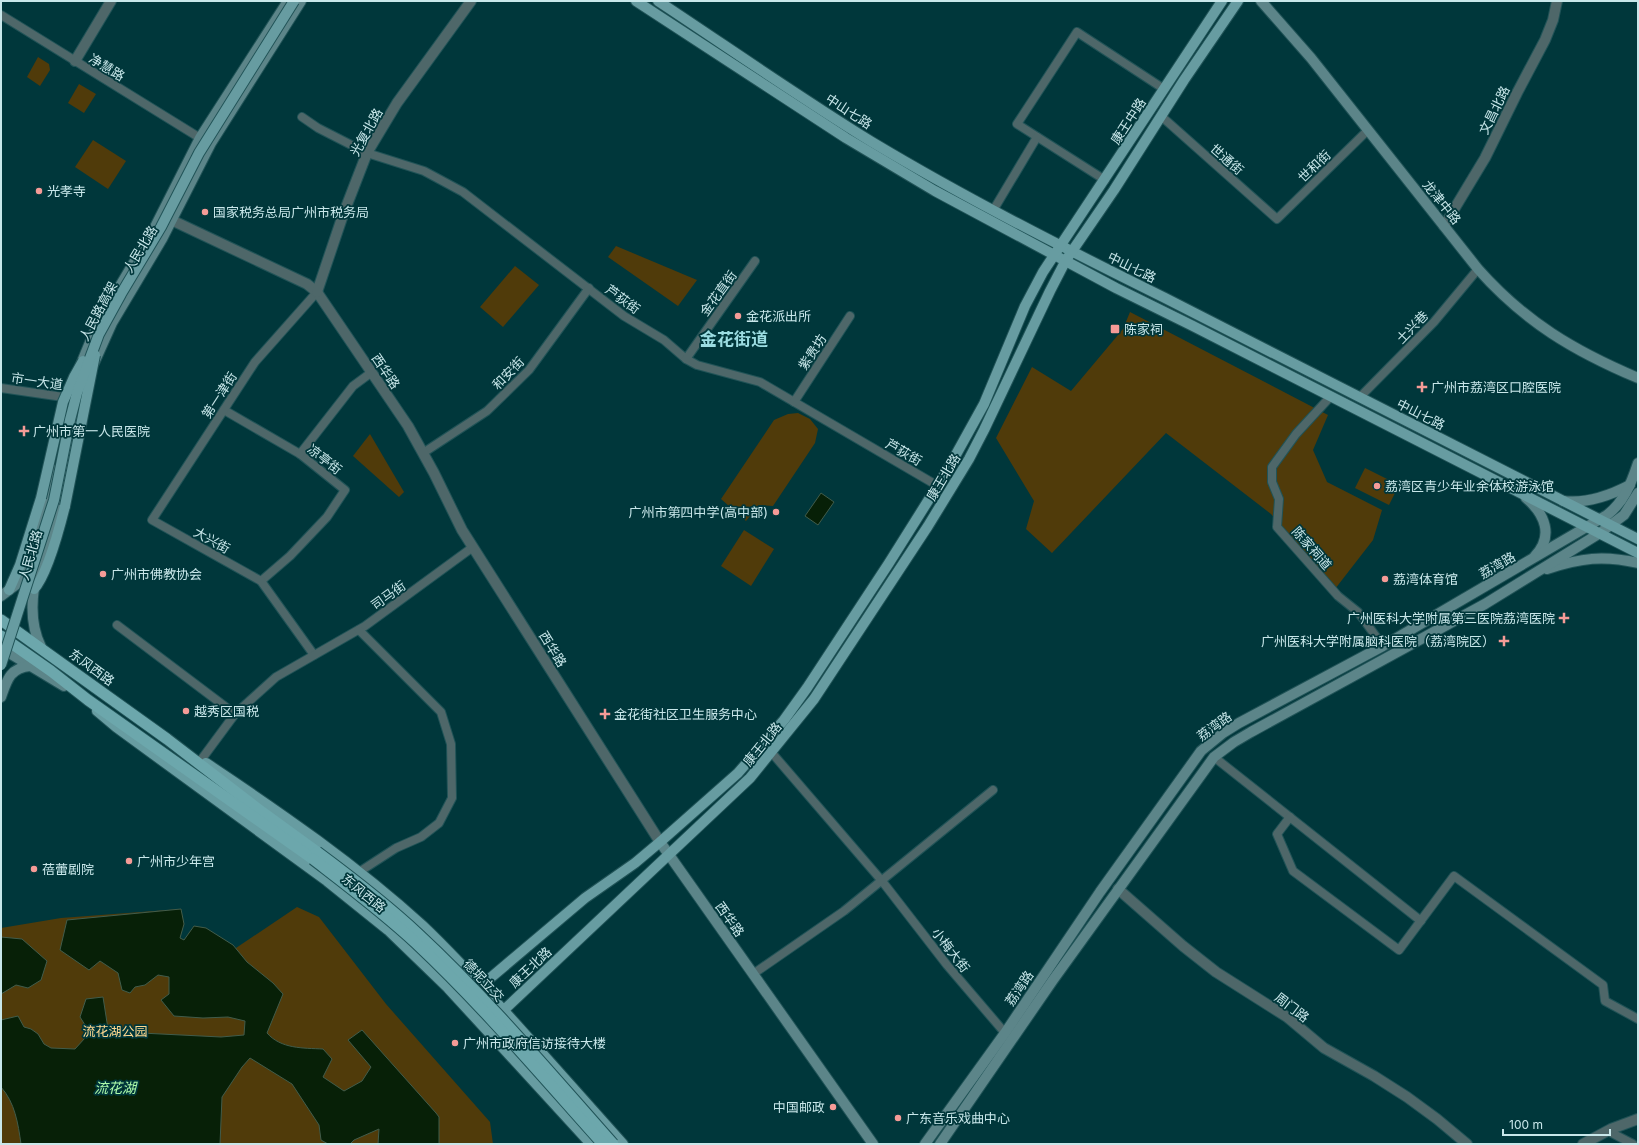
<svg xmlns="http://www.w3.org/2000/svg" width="1639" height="1145" font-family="Inter,'Noto Sans SC',sans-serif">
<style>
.green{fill:#503b0a}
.water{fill:#072007;stroke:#415c4b}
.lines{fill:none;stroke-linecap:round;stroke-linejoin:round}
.minor-casing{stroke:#205357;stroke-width:10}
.tertiary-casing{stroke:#205357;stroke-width:12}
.secondary-casing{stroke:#205357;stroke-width:12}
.primary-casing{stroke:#205357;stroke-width:12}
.trunk-casing{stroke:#205357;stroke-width:13}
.minor{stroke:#4e6769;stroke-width:8}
.tertiary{stroke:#4e6769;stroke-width:10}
.secondary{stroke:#5c8589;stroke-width:10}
.primary{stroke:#679ca1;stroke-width:10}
.trunk{stroke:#6ca7ac;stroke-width:11}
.primary-bridge-casing{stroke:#205357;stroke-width:12;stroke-linecap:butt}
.trunk-bridge-casing{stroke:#205357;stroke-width:13;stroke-linecap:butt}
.primary-bridge{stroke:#679ca1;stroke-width:10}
.trunk-bridge{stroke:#6ca7ac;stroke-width:11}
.poi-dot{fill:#f59b97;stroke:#00373b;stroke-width:1.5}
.labels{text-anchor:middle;stroke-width:3.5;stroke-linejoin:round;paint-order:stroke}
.street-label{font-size:13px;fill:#c8e7ea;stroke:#00373b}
.poi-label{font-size:13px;fill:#c8e7ea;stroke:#00373b;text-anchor:start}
.park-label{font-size:13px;fill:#fed88f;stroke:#00373b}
.water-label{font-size:14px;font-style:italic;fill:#aefba9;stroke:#00373b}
.district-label{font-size:17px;font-weight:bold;fill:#9bdde2;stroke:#00373b}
</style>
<rect width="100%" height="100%" fill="#00373b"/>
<g class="green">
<path d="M38,57L49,64L50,70L40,86L27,77Z"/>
<path d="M79,84L96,94L84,113L68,103Z"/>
<path d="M93,140L126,161L108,189L75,167Z"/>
<path d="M616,246L697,280L678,306L608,257Z"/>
<path d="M515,266L539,285L503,327L480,307Z"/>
<path d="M1130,312L1328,415L1313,450L1327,482L1382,510L1373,540L1335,589L1271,514L1166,433L1052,553L1026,529L1034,501L996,438L1032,367L1071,391L1123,329Z"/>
<path d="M798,413L810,419L818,429L815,443L773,506L759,505L746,521L721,499L774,420L788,414Z"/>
<path d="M370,434L404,492L399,497L353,456Z"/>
<path d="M1365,468L1399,485L1389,505L1355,488Z"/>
<path d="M744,530L774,549L751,586L721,566Z"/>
<path d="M297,907L319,917L386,1004L490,1122L493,1144H1V928L61,918L181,909L184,924L180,938L184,940L194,926L206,928L233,950Z"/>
</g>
<g class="water">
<path d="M821,493L834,502L818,525L805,516Z"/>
<path d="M181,909L184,924L180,938L184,940L194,926L206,928L233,945L247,962L273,983L283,994L267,1033C281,1049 303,1048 323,1049L332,1059L323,1077L344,1091L362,1081L371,1067L348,1040L362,1030L436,1113L439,1117V1144H378L379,1129L354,1140L350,1144H328L321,1140L319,1125L292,1084L250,1058L242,1067L222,1097L220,1144H21C18,1123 15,1103 1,1087V1020L18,1016L24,1027L31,1029L38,1034L44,1044L51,1048L75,1049L85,1038V1025L80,1017L86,999L103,997L108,1029L121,1032L221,1037L244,1035L245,1021L228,1017L203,1018L174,1016L161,1000L169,994V977L158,975L145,985L135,987L130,993L122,990L118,973L100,961L89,970L60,950L67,920Z"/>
<path d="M1,937L22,939L47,961L41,980L28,988L16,985L1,994Z"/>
</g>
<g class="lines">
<defs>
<g id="minor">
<path d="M1,15L200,138"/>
<path d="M1161,116L1277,219L1367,131"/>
<path d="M302,117L318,128L367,153L424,171L463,192L624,316L664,340L686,359L697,365L760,382L938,486"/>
<path d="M1105,180L1017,124L1077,32L1164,89"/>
<path d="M994,209L1037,137"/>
<path d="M686,359L755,261"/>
<path d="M1,388L70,398"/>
<path d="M1331,396L1296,434L1272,467V482L1279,499L1277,527L1338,596L1358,612L1383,646"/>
<path d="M1360,397L1434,322L1478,269"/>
<path d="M794,402L850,316"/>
<path d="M224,410L300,454L345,490L327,517L290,556L261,581"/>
<path d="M423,453L487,411L529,370L589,288"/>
<path d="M300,454L353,386L372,372"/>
<path d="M117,625L235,714"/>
<path d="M314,655L261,581L152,520L255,362L317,292"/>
<path d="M772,753L882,881L947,965L1005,1033"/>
<path d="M1214,757L1421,921"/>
<path d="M201,760L235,714L276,677L365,626L473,547"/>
<path d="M1290,817L1277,834L1293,871L1399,950L1454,876L1603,985L1605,1001L1638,1019"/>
<path d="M359,872L396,848L421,837L439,823L452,798L451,744L441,712L359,630"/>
<path d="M753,974L844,911L993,790"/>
<path d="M1608,1131L1633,1144"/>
</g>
<g id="tertiary">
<path d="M75,61L111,1"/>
<path d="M165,217L307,284L317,292L408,426L434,473L462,530L660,842"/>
<path d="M1444,226L1485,158L1517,93L1545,40L1553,20L1557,1"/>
<path d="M317,292L343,215L367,153L397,103L471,1"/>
<path d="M1118,889L1183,946L1216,972L1287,1017L1324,1048L1374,1076L1407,1097L1437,1119L1467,1144"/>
<path d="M1583,1144L1611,1129L1638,1119"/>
</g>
<g id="secondary">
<path d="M1261,1L1311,58L1478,269C1525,322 1574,351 1638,378"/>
<path d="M94,363L112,323L162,239L211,143L301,1"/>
<path d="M79,369L98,323L155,227L200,138L288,1"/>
<path d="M67,415L74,384"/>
<path d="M1526,498C1545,514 1554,536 1535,556"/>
<path d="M1563,501C1587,504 1609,496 1630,485"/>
<path d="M1547,569C1581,558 1603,555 1638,563"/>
<path d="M1,596L17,584L23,574L39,531L55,470"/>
<path d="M41,647C17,598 50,538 62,489C70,457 73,423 84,391"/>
<path d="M1,648L64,686"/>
<path d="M1,697C7,680 10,668 30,666"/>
<path d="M660,842L873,1144"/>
<path d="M925,1144L1005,1033L1100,892L1201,751L1223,733L1239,723L1383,646L1607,515C1624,502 1631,484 1638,463"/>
<path d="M940,1144L1053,980L1214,757L1234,742L1251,732L1485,604L1600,533L1624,515L1638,493"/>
</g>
<g id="primary">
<path d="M636,1L846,138L935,191L1116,288L1193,326L1638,553"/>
<path d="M658,1C729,48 799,97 872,142C967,199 1066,249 1165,298L1638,539"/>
<path d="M34,589C47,575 60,526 65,506"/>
<path d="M9,590L20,565L41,498"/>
<path d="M97,711L116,727L327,881L388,930L448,988L591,1144"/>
<path d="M206,763C281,813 356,865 423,926C462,963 497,1003 533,1043C563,1077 593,1110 623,1144"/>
<path d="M477,1002L482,985L585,898L635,863L660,842L738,773L784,720L807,688L889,563L948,469L984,404L1025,306L1043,272L1222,1"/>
<path d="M474,1015L504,1010L750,778L814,699L928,526L969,459L984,430L1050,291L1066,260L1114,190L1184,80L1238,1"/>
</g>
<g id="trunk">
<path d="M1,620L167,739L262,812L317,852"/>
<path d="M1,636L51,671L88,700L313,859"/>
</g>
</defs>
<use href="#minor" class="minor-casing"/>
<use href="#tertiary" class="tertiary-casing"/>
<use href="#secondary" class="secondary-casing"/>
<use href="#primary" class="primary-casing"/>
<use href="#trunk" class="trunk-casing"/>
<use href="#minor" class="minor"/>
<use href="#tertiary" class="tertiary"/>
<use href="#secondary" class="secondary"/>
<use href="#primary" class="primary"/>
<use href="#trunk" class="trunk"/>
<defs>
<g id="primary-bridge">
<path d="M41,498L63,402L74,377L83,361"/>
<path d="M65,506L95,355"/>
<path d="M1,665L54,500L70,420L77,393L99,334L121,294L161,227L199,153L294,1"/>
</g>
<g id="trunk-bridge">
<path d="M317,852C352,878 386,904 418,934C488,999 550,1073 613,1144"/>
<path d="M313,859C348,886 384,913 416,943C483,1006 542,1076 603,1144"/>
</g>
</defs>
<use href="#primary-bridge" class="primary-bridge-casing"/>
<use href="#trunk-bridge" class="trunk-bridge-casing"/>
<use href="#primary-bridge" class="primary-bridge"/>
<use href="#trunk-bridge" class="trunk-bridge"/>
</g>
<g class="poi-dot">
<circle cx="39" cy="191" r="4"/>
<circle cx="205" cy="212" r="4"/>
<circle cx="738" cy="316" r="4"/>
<rect x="1110" y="324" width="10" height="10" rx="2"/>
<path d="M1420 381h4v4h4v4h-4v4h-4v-4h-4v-4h4z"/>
<path d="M22 425h4v4h4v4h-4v4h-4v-4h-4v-4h4z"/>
<circle cx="1377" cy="486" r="4"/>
<circle cx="776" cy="512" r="4"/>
<circle cx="103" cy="574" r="4"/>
<circle cx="1385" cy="579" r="4"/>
<path d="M1562 612h4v4h4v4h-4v4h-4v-4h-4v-4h4z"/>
<path d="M1502 635h4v4h4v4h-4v4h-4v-4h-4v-4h4z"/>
<circle cx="186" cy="711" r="4"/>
<path d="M603 708h4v4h4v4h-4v4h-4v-4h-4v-4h4z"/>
<circle cx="129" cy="861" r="4"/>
<circle cx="34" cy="869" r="4"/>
<circle cx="455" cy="1043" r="4"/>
<circle cx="833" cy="1107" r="4"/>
<circle cx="898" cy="1118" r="4"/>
</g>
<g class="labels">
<g class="street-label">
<text transform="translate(107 67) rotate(31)" y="5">净慧路</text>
<text transform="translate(1494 110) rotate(-64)" y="5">文昌北路</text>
<text transform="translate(849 111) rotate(33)" y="5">中山七路</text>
<text transform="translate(1128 121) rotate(-57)" y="5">康王中路</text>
<text transform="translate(366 132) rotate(-61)" y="5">光复北路</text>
<text transform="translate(1227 159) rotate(41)" y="5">世通街</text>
<text transform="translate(1314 166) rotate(-44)" y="5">世和街</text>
<text transform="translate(1442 202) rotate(51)" y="5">龙津中路</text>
<text transform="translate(140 249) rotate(-59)" y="5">人民北路</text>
<text transform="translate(1132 267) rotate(26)" y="5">中山七路</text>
<text transform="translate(718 293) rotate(-54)" y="5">金花直街</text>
<text transform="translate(623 299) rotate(36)" y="5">芦荻街</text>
<text transform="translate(98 311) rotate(-62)" y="5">人民路高架</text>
<text transform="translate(1412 327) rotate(-46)" y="5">土兴巷</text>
<text transform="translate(812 352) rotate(-57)" y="5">紫贵坊</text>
<text transform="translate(386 371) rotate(56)" y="5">西华路</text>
<text transform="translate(508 373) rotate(-46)" y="5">和安街</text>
<text transform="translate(37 381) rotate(8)" y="5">市一大道</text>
<text transform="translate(219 395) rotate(-57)" y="5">第一津街</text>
<text transform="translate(1421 414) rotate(27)" y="5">中山七路</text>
<text transform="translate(904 452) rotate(30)" y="5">芦荻街</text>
<text transform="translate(325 459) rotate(38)" y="5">凉亭街</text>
<text transform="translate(943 477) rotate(-59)" y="5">康王北路</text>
<text transform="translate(212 540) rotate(29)" y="5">大兴街</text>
<text transform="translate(1312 548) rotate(49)" y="5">陈家祠道</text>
<text transform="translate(30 555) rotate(-74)" y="5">人民北路</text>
<text transform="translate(1497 565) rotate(-30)" y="5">荔湾路</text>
<text transform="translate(388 595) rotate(-36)" y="5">司马街</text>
<text transform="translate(553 649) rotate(58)" y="5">西华路</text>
<text transform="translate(92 667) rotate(36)" y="5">东风西路</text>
<text transform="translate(1214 726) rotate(-36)" y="5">荔湾路</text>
<text transform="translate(762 744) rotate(-51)" y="5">康王北路</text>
<text transform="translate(364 893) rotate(39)" y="5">东风西路</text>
<text transform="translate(730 919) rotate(55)" y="5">西华路</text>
<text transform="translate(951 950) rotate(52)" y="5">小梅大街</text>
<text transform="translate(530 967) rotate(-43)" y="5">康王北路</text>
<text transform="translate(484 980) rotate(47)" y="5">德坭立交</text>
<text transform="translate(1019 988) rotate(-56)" y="5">荔湾路</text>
<text transform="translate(1292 1007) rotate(37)" y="5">周门路</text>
</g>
<g class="poi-label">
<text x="47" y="196">光孝寺</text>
<text x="213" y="217">国家税务总局广州市税务局</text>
<text x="746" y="321">金花派出所</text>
<text x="1124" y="334">陈家祠</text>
<text x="1431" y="392">广州市荔湾区口腔医院</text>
<text x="33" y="436">广州市第一人民医院</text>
<text x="1385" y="491">荔湾区青少年业余体校游泳馆</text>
<text x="768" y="517" text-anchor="end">广州市第四中学(高中部)</text>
<text x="111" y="579">广州市佛教协会</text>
<text x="1393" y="584">荔湾体育馆</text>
<text x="1555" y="623" text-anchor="end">广州医科大学附属第三医院荔湾医院</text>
<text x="1495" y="646" text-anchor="end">广州医科大学附属脑科医院（荔湾院区）</text>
<text x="194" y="716">越秀区国税</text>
<text x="614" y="719">金花街社区卫生服务中心</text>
<text x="137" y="866">广州市少年宫</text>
<text x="42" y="874">蓓蕾剧院</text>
<text x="463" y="1048">广州市政府信访接待大楼</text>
<text x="825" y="1112" text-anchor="end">中国邮政</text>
<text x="906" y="1123">广东音乐戏曲中心</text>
</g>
<g class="park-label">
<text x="115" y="1036">流花湖公园</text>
</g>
<g class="water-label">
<text x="115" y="1093">流花湖</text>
</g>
<g class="district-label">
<text x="734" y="345">金花街道</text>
</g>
</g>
<rect width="1639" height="1145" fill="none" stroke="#c8e7ea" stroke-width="4"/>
<path d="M1503 1129v6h107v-6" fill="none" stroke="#c8e7ea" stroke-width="2"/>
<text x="1509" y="1129" font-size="12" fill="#c8e7ea" stroke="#00373b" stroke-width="3" paint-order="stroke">100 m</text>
</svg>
